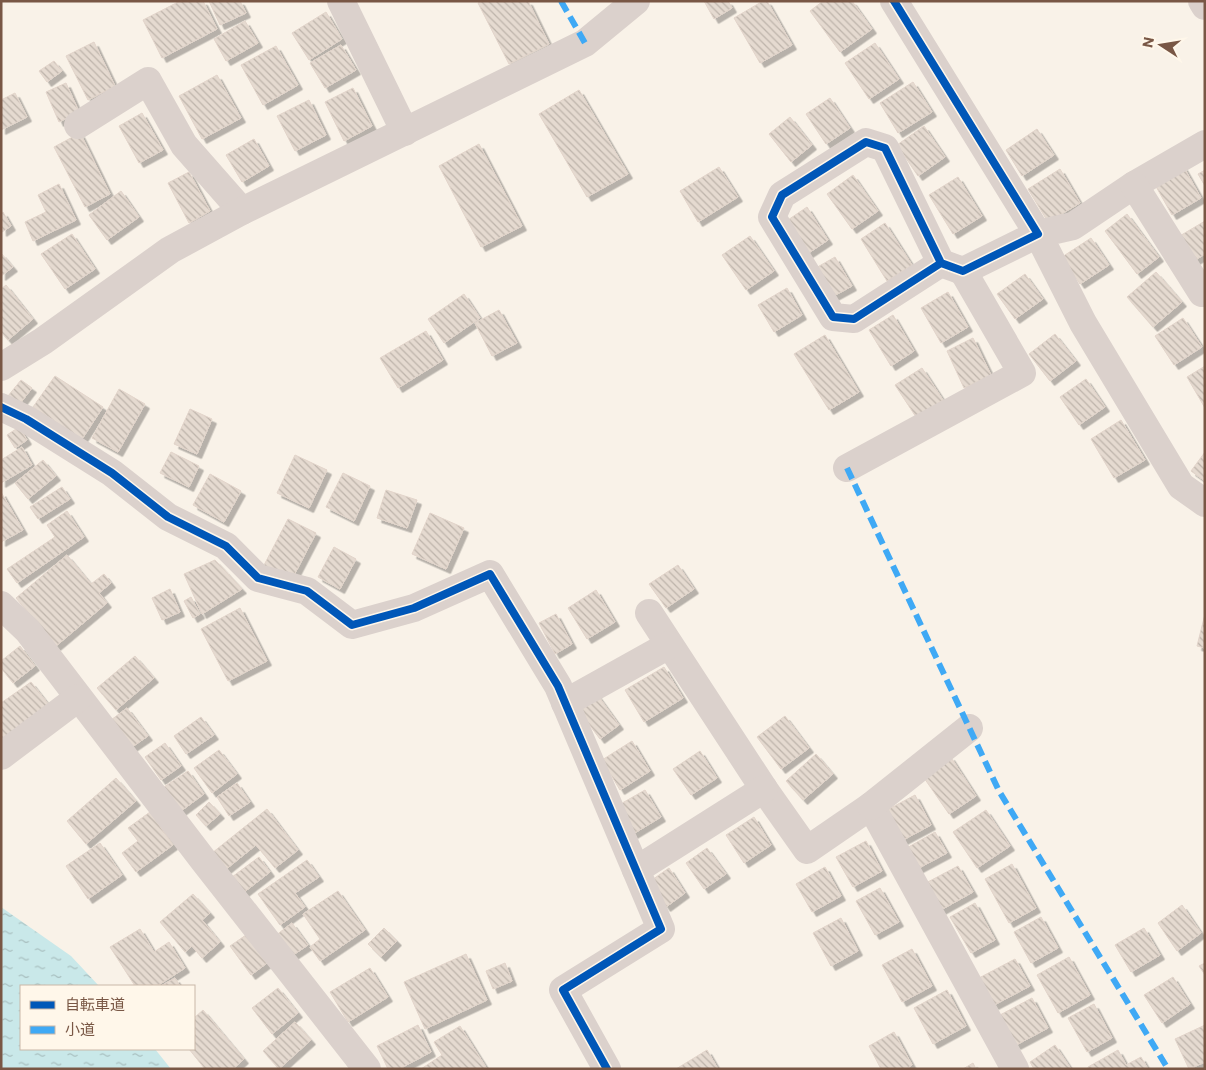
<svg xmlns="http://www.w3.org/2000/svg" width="1206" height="1070" font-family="Commissioner,'Noto Sans JP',sans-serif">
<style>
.water{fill:url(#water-ripples)}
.building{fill:url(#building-back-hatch);stroke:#e2d4ca;filter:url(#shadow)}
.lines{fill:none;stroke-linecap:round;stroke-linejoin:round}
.minor{stroke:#dbd1cc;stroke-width:28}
.quiet{stroke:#3fa9f5;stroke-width:6;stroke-dasharray:12 6;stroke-linecap:butt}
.cycleway-casing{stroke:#fff7ea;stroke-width:11}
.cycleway{stroke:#0057b8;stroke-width:8}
</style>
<defs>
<pattern id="water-ripples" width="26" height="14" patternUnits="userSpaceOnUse" patternTransform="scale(1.25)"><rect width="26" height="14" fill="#c9e8e9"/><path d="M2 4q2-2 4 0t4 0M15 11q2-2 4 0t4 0" fill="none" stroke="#a8bfbf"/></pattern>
<pattern id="building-back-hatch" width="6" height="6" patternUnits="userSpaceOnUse" patternTransform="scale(1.25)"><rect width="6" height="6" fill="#e5dad0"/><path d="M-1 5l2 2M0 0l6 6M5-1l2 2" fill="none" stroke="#beb4ab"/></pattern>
<filter id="shadow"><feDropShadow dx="4.5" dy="4.5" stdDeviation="0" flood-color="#0004"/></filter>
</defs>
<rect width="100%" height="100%" fill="#f9f2e8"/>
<path class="water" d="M1,907L71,956L99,986H21V1049H155L171,1069H1Z"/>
<g class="building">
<path d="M180,1H203L217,29L162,58L143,20Z"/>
<path d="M209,1H240L246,13L220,25Z"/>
<path d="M482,1H528L549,44L509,64L478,3Z"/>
<path d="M704,1H728L732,8L714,19Z"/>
<path d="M763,1H767L792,45L760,63L734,18Z"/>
<path d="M823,1H852L872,29L840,52L810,11Z"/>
<path d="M326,12L342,39L309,60L292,33Z"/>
<path d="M245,21L258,43L226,61L214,39Z"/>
<path d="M94,42L115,86L88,100L66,56Z"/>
<path d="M875,43L899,79L869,99L845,63Z"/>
<path d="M341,45L356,70L325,88L310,63Z"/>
<path d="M276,46L298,85L263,105L241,65Z"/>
<path d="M54,61L62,71L47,82L39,71Z"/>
<path d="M217,75L241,118L202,139L179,96Z"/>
<path d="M913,82L932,112L898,133L880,103Z"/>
<path d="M66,83L79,112L59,122L46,92Z"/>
<path d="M353,88L372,126L344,141L325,102Z"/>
<path d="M579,90L628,174L587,197L539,114Z"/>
<path d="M15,93L27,117L1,130V100Z"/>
<path d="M830,98L850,128L826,144L806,114Z"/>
<path d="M309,100L326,135L295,151L277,116Z"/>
<path d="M142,113L163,150L139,163L119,126Z"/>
<path d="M790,117L812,145L791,162L769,134Z"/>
<path d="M924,126L945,157L918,176L897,145Z"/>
<path d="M1037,129L1054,155L1022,176L1006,150Z"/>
<path d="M80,133L110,194L85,207L54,147Z"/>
<path d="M254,139L269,166L242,182L226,155Z"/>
<path d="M479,144L522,226L481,247L439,166Z"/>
<path d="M1183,166L1201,198L1172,215L1154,183Z"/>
<path d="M719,167L738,197L698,222L680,191Z"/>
<path d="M1060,169L1080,203L1048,222L1028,189Z"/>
<path d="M1205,170V186L1198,174Z"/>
<path d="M189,172L210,211L189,223L168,183Z"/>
<path d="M853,175L878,211L852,229L827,194Z"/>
<path d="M958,177L982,216L953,234L929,195Z"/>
<path d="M59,184L76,220L33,241L25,222L46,212L38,195Z"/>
<path d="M121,191L139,217L107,240L89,215Z"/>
<path d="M807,207L828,240L807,254L785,222Z"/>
<path d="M3,212L11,226L2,232L1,213Z"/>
<path d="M1127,214L1159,257L1137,274L1105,231Z"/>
<path d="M1205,221V254L1192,262L1178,237Z"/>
<path d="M885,223L912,265L887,281L861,239Z"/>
<path d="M72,234L95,269L65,289L41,254Z"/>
<path d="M750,236L774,271L746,290L722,255Z"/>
<path d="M1091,238L1109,265L1080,284L1062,257Z"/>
<path d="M1,253L13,267L1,276Z"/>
<path d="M835,257L852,286L830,298L814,269Z"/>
<path d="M1156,272L1182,302L1153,327L1127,297Z"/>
<path d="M1025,274L1043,299L1015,319L997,294Z"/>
<path d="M6,285L33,319L8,340L1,332V289Z"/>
<path d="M787,288L802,315L774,332L758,305Z"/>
<path d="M948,292L968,327L941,343L921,308Z"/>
<path d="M464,294L480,318L444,343L428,319Z"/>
<path d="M499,310L517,343L492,356L475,323Z"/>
<path d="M893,315L914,351L891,366L869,330Z"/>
<path d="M1183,318L1202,347L1174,365L1155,336Z"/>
<path d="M426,331L443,360L398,388L380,358Z"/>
<path d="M1055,334L1076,361L1050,381L1029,354Z"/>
<path d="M825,335L859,392L829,410L794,354Z"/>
<path d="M973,338L991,375L964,388L947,351Z"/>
<path d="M1205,366V408L1187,377Z"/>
<path d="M922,368L943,400L916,417L895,385Z"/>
<path d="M55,376L103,407L82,439L33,407Z"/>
<path d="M1086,379L1105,407L1079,425L1060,397Z"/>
<path d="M21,380L32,388L19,405L8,396Z"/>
<path d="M119,389L145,404L118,452L92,438Z"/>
<path d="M190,409L212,419L197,454L174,444Z"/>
<path d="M1121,420L1145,460L1114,478L1091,439Z"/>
<path d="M19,427L27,440L15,448L7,435Z"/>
<path d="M22,447L32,465L1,483V460Z"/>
<path d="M171,452L199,466L189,487L160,473Z"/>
<path d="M1205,452V481L1191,471Z"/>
<path d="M295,455L327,470L309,508L277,493Z"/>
<path d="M43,460L56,476L28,499L15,483Z"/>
<path d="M343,473L370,486L354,521L326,507Z"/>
<path d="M210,474L241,491L224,522L193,505Z"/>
<path d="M62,487L70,499L38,519L30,507Z"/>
<path d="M386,490L417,500L407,528L377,518Z"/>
<path d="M1,492L23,530L1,542Z"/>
<path d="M67,511L84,537L17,583L7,569L55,537L47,525Z"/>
<path d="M430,513L464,528L446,569L412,554Z"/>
<path d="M288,519L316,533L290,583L262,569Z"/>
<path d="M334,547L356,559L340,589L318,577Z"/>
<path d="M67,555L91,584L104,574L111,583L99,593L107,603L56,646L16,598Z"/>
<path d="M215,560L242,589L202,614L184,574Z"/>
<path d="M678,565L694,589L666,608L649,584Z"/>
<path d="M170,589L180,612L162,620L152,598Z"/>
<path d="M596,590L615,622L587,639L568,608Z"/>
<path d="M191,597L200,614L193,618L184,601Z"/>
<path d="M240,608L267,661L228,681L201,629Z"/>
<path d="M556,614L572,644L555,654L539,623Z"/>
<path d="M1205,614V648L1197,646Z"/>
<path d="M20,646L35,666L13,683L1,668V661Z"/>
<path d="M135,656L154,678L116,710L97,688Z"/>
<path d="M664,667L683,698L644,722L625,690Z"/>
<path d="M31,682L52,709L5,742L1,737V703Z"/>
<path d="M596,693L619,725L600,739L576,707Z"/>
<path d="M127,708L148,736L132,747L111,720Z"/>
<path d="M785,716L809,748L781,769L757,737Z"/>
<path d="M201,717L214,735L186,754L174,736Z"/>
<path d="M632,741L650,771L620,790L602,760Z"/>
<path d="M165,743L181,766L161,780L145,757Z"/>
<path d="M219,750L237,774L212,793L194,768Z"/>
<path d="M700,751L717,778L691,795L673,769Z"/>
<path d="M816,754L833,774L803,800L786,781Z"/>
<path d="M950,756L976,796L949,814L922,775Z"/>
<path d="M188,771L204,794L181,811L164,787Z"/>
<path d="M116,778L136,801L86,844L67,821Z"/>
<path d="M237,783L250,802L229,816L217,797Z"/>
<path d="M645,790L661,817L633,834L617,806Z"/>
<path d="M915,795L931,825L903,840L887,810Z"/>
<path d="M209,802L220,814L206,826L196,815Z"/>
<path d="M267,809L298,850L275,868L256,845L225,870L212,853Z"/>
<path d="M986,810L1010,846L977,868L953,832Z"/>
<path d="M150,812L173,845L136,872L122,853L138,841L128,828Z"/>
<path d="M754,817L771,845L744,863L726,835Z"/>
<path d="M935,832L947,853L917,869L905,849Z"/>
<path d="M866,841L882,871L853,887L836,857Z"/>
<path d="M100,843L122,875L88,899L66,866Z"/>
<path d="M707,848L726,874L704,889L686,863Z"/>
<path d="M259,857L270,872L243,893L232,877Z"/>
<path d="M307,860L319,877L295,893L305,907L280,925L258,894Z"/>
<path d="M1012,864L1036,908L1009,923L985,879Z"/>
<path d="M958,866L973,892L939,911L924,884Z"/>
<path d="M825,867L841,896L812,912L796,884Z"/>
<path d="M669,868L685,893L666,907L649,882Z"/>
<path d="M880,888L899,922L875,935L856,901Z"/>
<path d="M338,891L365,930L320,961L310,947L320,939L303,914Z"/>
<path d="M193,894L210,913L202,920L220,942L202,958L192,946L185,952L160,922Z"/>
<path d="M975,903L995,940L971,953L950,917Z"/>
<path d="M1182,905L1201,933L1177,951L1158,923Z"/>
<path d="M1041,917L1058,948L1031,963L1014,932Z"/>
<path d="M841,918L858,951L831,966L813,933Z"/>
<path d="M292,923L308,945L290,957L275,936Z"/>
<path d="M384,928L397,941L381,957L368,944Z"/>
<path d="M1144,928L1160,955L1131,972L1115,945Z"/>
<path d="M140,929L154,952L169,942L185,968L157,986H135L110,947Z"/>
<path d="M246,935L267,963L251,975L230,946Z"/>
<path d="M912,949L932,986L902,1002L882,965Z"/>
<path d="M466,954L487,1000L425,1029L404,982Z"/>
<path d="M1069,957L1090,995L1058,1013L1037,975Z"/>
<path d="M1015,959L1030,986L994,1005L979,978Z"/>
<path d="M505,963L512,981L493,989L486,971Z"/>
<path d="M1205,963V975L1199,966Z"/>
<path d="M370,968L388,997L348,1022L330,992Z"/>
<path d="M1173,977L1190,1004L1162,1023L1144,995Z"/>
<path d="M175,978L180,986H161Z"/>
<path d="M278,988L298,1013L272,1034L252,1008Z"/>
<path d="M947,990L966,1026L933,1044L914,1008Z"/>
<path d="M1032,998L1048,1028L1016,1045L1000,1015Z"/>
<path d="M1094,1004L1112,1038L1087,1052L1068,1018Z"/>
<path d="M203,1010L244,1059L233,1069H205L189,1049H194V1018Z"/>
<path d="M295,1022L311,1040L279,1069L263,1051Z"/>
<path d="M418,1025L431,1052L399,1069H388L377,1046Z"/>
<path d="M1205,1025V1062L1189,1069L1175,1039Z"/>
<path d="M460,1026L487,1069H421L442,1055L434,1042Z"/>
<path d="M894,1032L912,1065L906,1069H881L869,1046Z"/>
<path d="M1055,1045L1071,1069H1034L1030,1062Z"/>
<path d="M707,1050L718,1069H676Z"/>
<path d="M1118,1050L1126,1065L1141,1057L1148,1069H1088V1067Z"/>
<path d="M973,1063L976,1069H963Z"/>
</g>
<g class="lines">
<g class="minor">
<path d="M341,1L405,132"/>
<path d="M894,1L1038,234L963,271L941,263L885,148L866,142L782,195L772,217L833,317L854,319L941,263"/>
<path d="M1202,1L1205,6"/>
<path d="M78,125L148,81L184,145L242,211"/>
<path d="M1205,144L1134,185L1073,226L1038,234L1083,323L1181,486L1205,503"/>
<path d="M1134,185L1202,293L1205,291"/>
<path d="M1,367L43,341L170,250L242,211L585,43L636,1"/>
<path d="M1,407L26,419L112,473L168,517L226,546L258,578L307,591L352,625L414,608L490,574L558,686L661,929L563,990L607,1069"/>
<path d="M847,468L1022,373L963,271"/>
<path d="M1,605L28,631L204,861L367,1069"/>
<path d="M649,613L764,789L807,850L871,806L1015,1069"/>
<path d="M565,703L669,645"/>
<path d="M1,756L78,698"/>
<path d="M871,806L969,728"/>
<path d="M636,870L764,789"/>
</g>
<g class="quiet">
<path d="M561,1L585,43"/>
<path d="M847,468L999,791L1168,1069"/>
</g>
<defs>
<g id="cycleway">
<path d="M894,1L1038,234L963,271L941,263L885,148L866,142L782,195L772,217L833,317L854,319L941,263"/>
<path d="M1,407L26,419L112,473L168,517L226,546L258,578L307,591L352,625L414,608L490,574L558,686L661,929L563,990L607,1069"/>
</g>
</defs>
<use href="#cycleway" class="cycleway-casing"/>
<use href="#cycleway" class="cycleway"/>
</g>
<rect width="1206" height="1070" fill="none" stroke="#795745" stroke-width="5"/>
<rect x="20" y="985" width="175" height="65" fill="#fff7ea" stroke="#c9b7a8"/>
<rect x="30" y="1001" width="25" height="8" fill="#0057b8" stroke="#c9b7a8"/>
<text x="65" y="1010" font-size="15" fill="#795745">自転車道</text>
<rect x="30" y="1026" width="25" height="8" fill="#3fa9f5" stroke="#c9b7a8"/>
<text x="65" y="1035" font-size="15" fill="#795745">小道</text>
<g transform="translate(1161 45) rotate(282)" stroke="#fff7ea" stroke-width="4" paint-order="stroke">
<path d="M0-4L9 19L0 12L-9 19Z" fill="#795745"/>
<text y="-8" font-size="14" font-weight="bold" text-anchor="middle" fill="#795745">N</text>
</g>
</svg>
